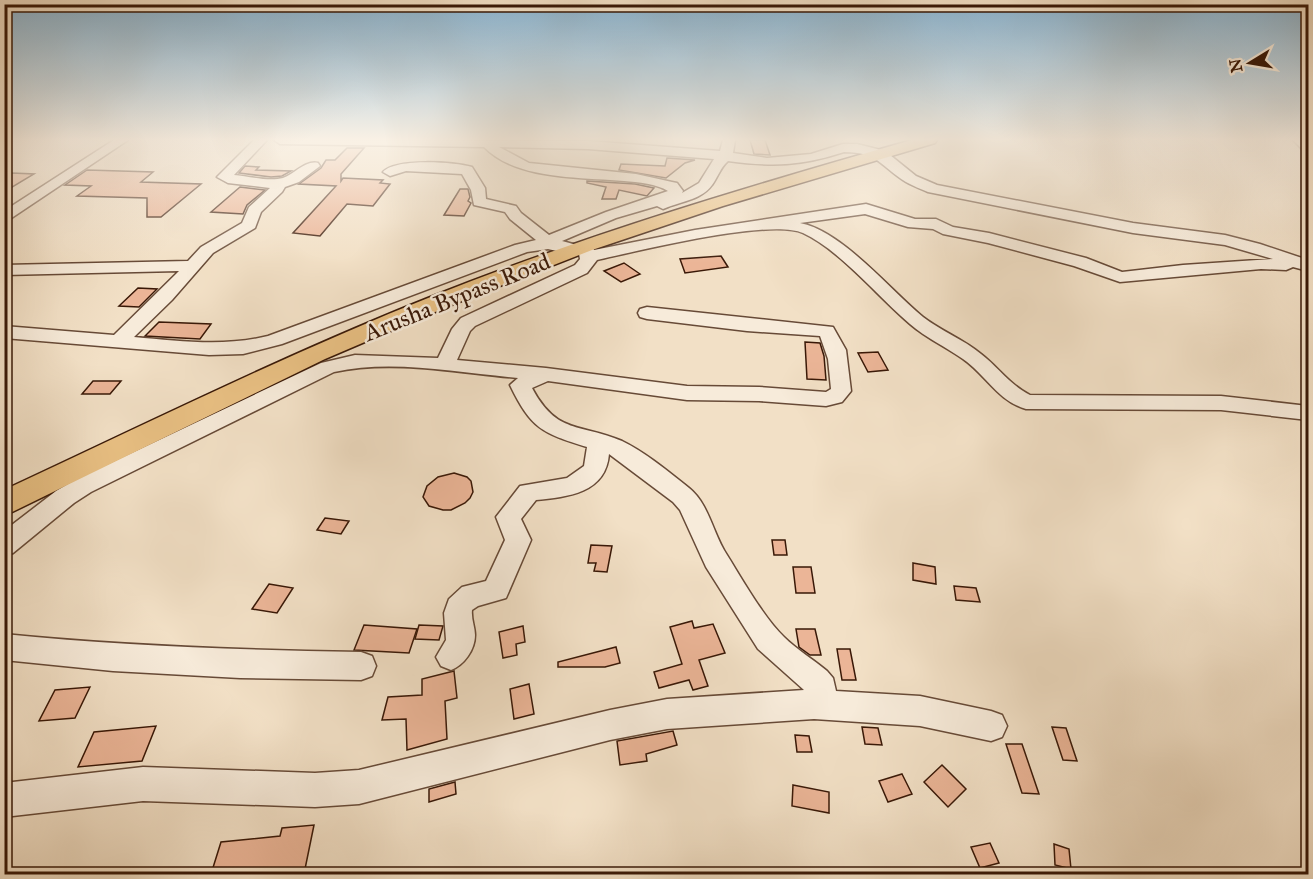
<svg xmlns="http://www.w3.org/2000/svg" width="1313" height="879" font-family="'IM FELL Great Primer',serif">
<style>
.building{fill:#ebb597;stroke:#391807;stroke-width:1.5}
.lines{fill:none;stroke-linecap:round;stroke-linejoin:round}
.minor-casing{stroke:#674a37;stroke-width:3}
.major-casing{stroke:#391807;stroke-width:3}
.minor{fill:#f7ebda;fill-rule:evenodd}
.major{fill:#e9c083;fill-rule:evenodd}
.labels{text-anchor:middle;stroke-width:5;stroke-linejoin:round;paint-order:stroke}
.street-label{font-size:24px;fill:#391807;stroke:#f7ebda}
</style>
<rect width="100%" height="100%" fill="#f2e0c6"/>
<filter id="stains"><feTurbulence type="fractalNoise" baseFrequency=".00333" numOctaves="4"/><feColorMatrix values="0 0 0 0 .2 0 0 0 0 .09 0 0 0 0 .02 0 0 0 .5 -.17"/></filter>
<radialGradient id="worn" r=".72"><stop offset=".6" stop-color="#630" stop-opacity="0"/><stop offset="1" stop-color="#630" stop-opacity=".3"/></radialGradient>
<g class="building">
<path d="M750,140H765L770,155L754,154Z"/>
<path d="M347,148H364L341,174V181L343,178L383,180L380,183L390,184L373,206L347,204L320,236L293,233L336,186L299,184L321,168L326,160H335Z"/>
<path d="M667,158L695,160L685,163L666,178L619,170L621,164L665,166Z"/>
<path d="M245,166L259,167L256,170L291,171L282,176L271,177L239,173Z"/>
<path d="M87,170L153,172L141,182L201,184L161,217H147V198L77,196L91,186L65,185Z"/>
<path d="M12,173L34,174L4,192V177Z"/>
<path d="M587,181L635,184L654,188L647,196L619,190L616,199H602L606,187L587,183Z"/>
<path d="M240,187L265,190L247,205L243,214L211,212Z"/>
<path d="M460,189H468L470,197L468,201L471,203L464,216L444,215Z"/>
<path d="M721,256L728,267L685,273L680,259Z"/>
<path d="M624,263L640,274L621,282L604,271Z"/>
<path d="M138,288L157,289L139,307L119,306Z"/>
<path d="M159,322L211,324L200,339L145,336Z"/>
<path d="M805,342L820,343L824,356L826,380L807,379Z"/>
<path d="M878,352L888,370L868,372L858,353Z"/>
<path d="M93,381H121L110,394H82Z"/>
<path d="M454,473L467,477L471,481L473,492L470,498L465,503L451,510H443L429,506L423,497L427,486L438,477Z"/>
<path d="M325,518L349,521L341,534L317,530Z"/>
<path d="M772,540H785L787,555H774Z"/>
<path d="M591,545L612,546L607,572L594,571L596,563H588Z"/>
<path d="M913,563L935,567L936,584L913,580Z"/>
<path d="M793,567H811L815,593H796Z"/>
<path d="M269,584L293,588L277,613L252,609Z"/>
<path d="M954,586L976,588L980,602L956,600Z"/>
<path d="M692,621L694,628L713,624L725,653L699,660L708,686L693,690L689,680L659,688L654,672L682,664L670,627Z"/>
<path d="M364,625L417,629L409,653L354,650Z"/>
<path d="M419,625L443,626L439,640L415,639Z"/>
<path d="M523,626L525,642L516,644L517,655L503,658L499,632Z"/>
<path d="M796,629H815L821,655H810L799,647Z"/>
<path d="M616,647L620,663L605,667H558V662Z"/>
<path d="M837,649H850L856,680H842Z"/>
<path d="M454,671L457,698L445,701L447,739L407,750L406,719L382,720L388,697L422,695V679Z"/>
<path d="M529,684L534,714L514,719L510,689Z"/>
<path d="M90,687L75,718L39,721L55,690Z"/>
<path d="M156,726L142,761L78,767L94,732Z"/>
<path d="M862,727L878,728L882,745L865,744Z"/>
<path d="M1052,727L1066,728L1077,761L1063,760Z"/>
<path d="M673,731L677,745L646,754L647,761L620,765L617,741Z"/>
<path d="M795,735L809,736L812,752H797Z"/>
<path d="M1006,744H1022L1039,794L1022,793Z"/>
<path d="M942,765L966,789L948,807L924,782Z"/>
<path d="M902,774L912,794L888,802L879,781Z"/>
<path d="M455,782L456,794L429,802V789Z"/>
<path d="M793,785L829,792V813L792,806Z"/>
<path d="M314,825L305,869L251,874H211L221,842L280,836L282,828Z"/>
<path d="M990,843L999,863L980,868L971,847Z"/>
<path d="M1054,844L1069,849L1071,869L1055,865Z"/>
</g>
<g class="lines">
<defs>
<g id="minor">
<path d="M114,140H128L4,223V211Z"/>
<path d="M254,140H267L234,175C248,176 269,182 283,178C295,174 305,160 318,163L320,166L299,182L285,187L282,192L261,212L255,228L213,253L172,300L134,337C180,341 224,347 268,336L515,245L536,240L510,219L505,212L474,205L471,190L462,174L406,171L390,176L383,172C396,158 454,162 472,167L485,188L486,199L516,206L521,213L549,235L606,212L668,191C657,184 638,182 624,181C580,177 516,180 484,147L280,144L274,140L588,141L720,151L723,140H735L733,153L767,158L811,154L843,144H857L885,151L916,176L937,185L1133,223L1225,235L1260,244L1308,260V271L1293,267L1286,270L1261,269L1120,282L1074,266L988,243L943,234L933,229L908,227L865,214L800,223C842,231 889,289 923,317C941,331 963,339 981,354C998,367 1010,385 1030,395L1221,396L1308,406V420L1221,410L1026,409C998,401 986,375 963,359C946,347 926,338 910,324C878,297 840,250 803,233C770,218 638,251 597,260L587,273L475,326L470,331L457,360L546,368L687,386L759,387L826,392L831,389L828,359L820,336L747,331L647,319L640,317L638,313L640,309L647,307L833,327L846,350L851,391L842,402L826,406L759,401L687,400L548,381L532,388C557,435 580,423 622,441C645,452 669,472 689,488C709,504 713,534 727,555C742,579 764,618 784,637C797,650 813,659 827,671L833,678L836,691L920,696L991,711L1002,715L1007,726L1002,737L991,741L920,726L814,719L667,729L610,740L359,804L315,807L143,801L4,817V783L143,767L315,773L359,770L610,710L667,699L804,690L758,649L706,567L680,510L673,502L609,454C606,493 568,497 536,500L521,519L531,540L506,598L478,606L472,610C471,619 475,627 475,635C475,650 464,665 451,670L441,666L436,657L446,640L444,613L449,599L462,587L486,581L505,540L496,517L520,486L567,478L584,466L587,447C541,433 531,428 510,385L518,378C459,373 393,359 334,372L91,492L74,503L13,553L4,556V531L56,491L75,480L321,363L355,355L438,358L452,329L461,318L575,265L580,259L579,254L574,255L548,249L527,252L282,344L243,354L209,355L4,338V326L114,335L179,271L4,275V265L188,261L201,247L242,223L249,207L270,188L228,183L217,177ZM499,147L588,149L714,159L699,183L682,193L683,191L677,183L672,182L636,174L529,163ZM844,152C879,152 880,166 906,182C913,186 921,189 928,192L1133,233L1225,245L1273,259L1183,265L1122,272L1086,258L989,233L953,227L936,219H915L866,204L695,230L594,250L591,243L585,241L577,245L562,241L616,218L657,206L663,209L668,207C684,201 702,199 712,185C718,177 720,168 728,161C773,167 801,166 844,152Z"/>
<path d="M1293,140H1307L1308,151L1303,150Z"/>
<path d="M4,634C123,646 242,650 361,652L372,656L376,666L372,676L361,680L240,678L113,671L4,660Z"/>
</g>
<path id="major" d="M912,140H937L935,143L723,206L592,250L449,306L325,359L4,516V490C146,424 287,354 433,296C589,234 750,186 912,140Z"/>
</defs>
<use href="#minor" class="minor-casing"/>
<use href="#major" class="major-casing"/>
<use href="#minor" class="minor"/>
<use href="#major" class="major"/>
</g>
<linearGradient id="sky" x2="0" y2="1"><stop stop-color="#8ab7d6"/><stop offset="0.53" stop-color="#f9f1e5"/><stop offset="1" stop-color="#f9f1e5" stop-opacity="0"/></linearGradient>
<rect width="1313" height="263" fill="url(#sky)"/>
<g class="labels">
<g class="street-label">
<text transform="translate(457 297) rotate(-22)" y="8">Arusha Bypass Road</text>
</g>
</g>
<rect width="1313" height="879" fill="none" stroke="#f2e0c6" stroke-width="24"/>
<rect x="6" y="6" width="1301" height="867" fill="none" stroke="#391807" stroke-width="3"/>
<rect x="12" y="12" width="1289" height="855" fill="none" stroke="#391807" stroke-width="1.5"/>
<g transform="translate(1250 63) rotate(259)" stroke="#f7ebda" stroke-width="4.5" paint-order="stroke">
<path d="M0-4.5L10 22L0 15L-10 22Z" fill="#391807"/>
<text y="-9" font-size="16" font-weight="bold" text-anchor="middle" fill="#391807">N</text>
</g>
<rect width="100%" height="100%" filter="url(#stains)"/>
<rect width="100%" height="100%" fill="url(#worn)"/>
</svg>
